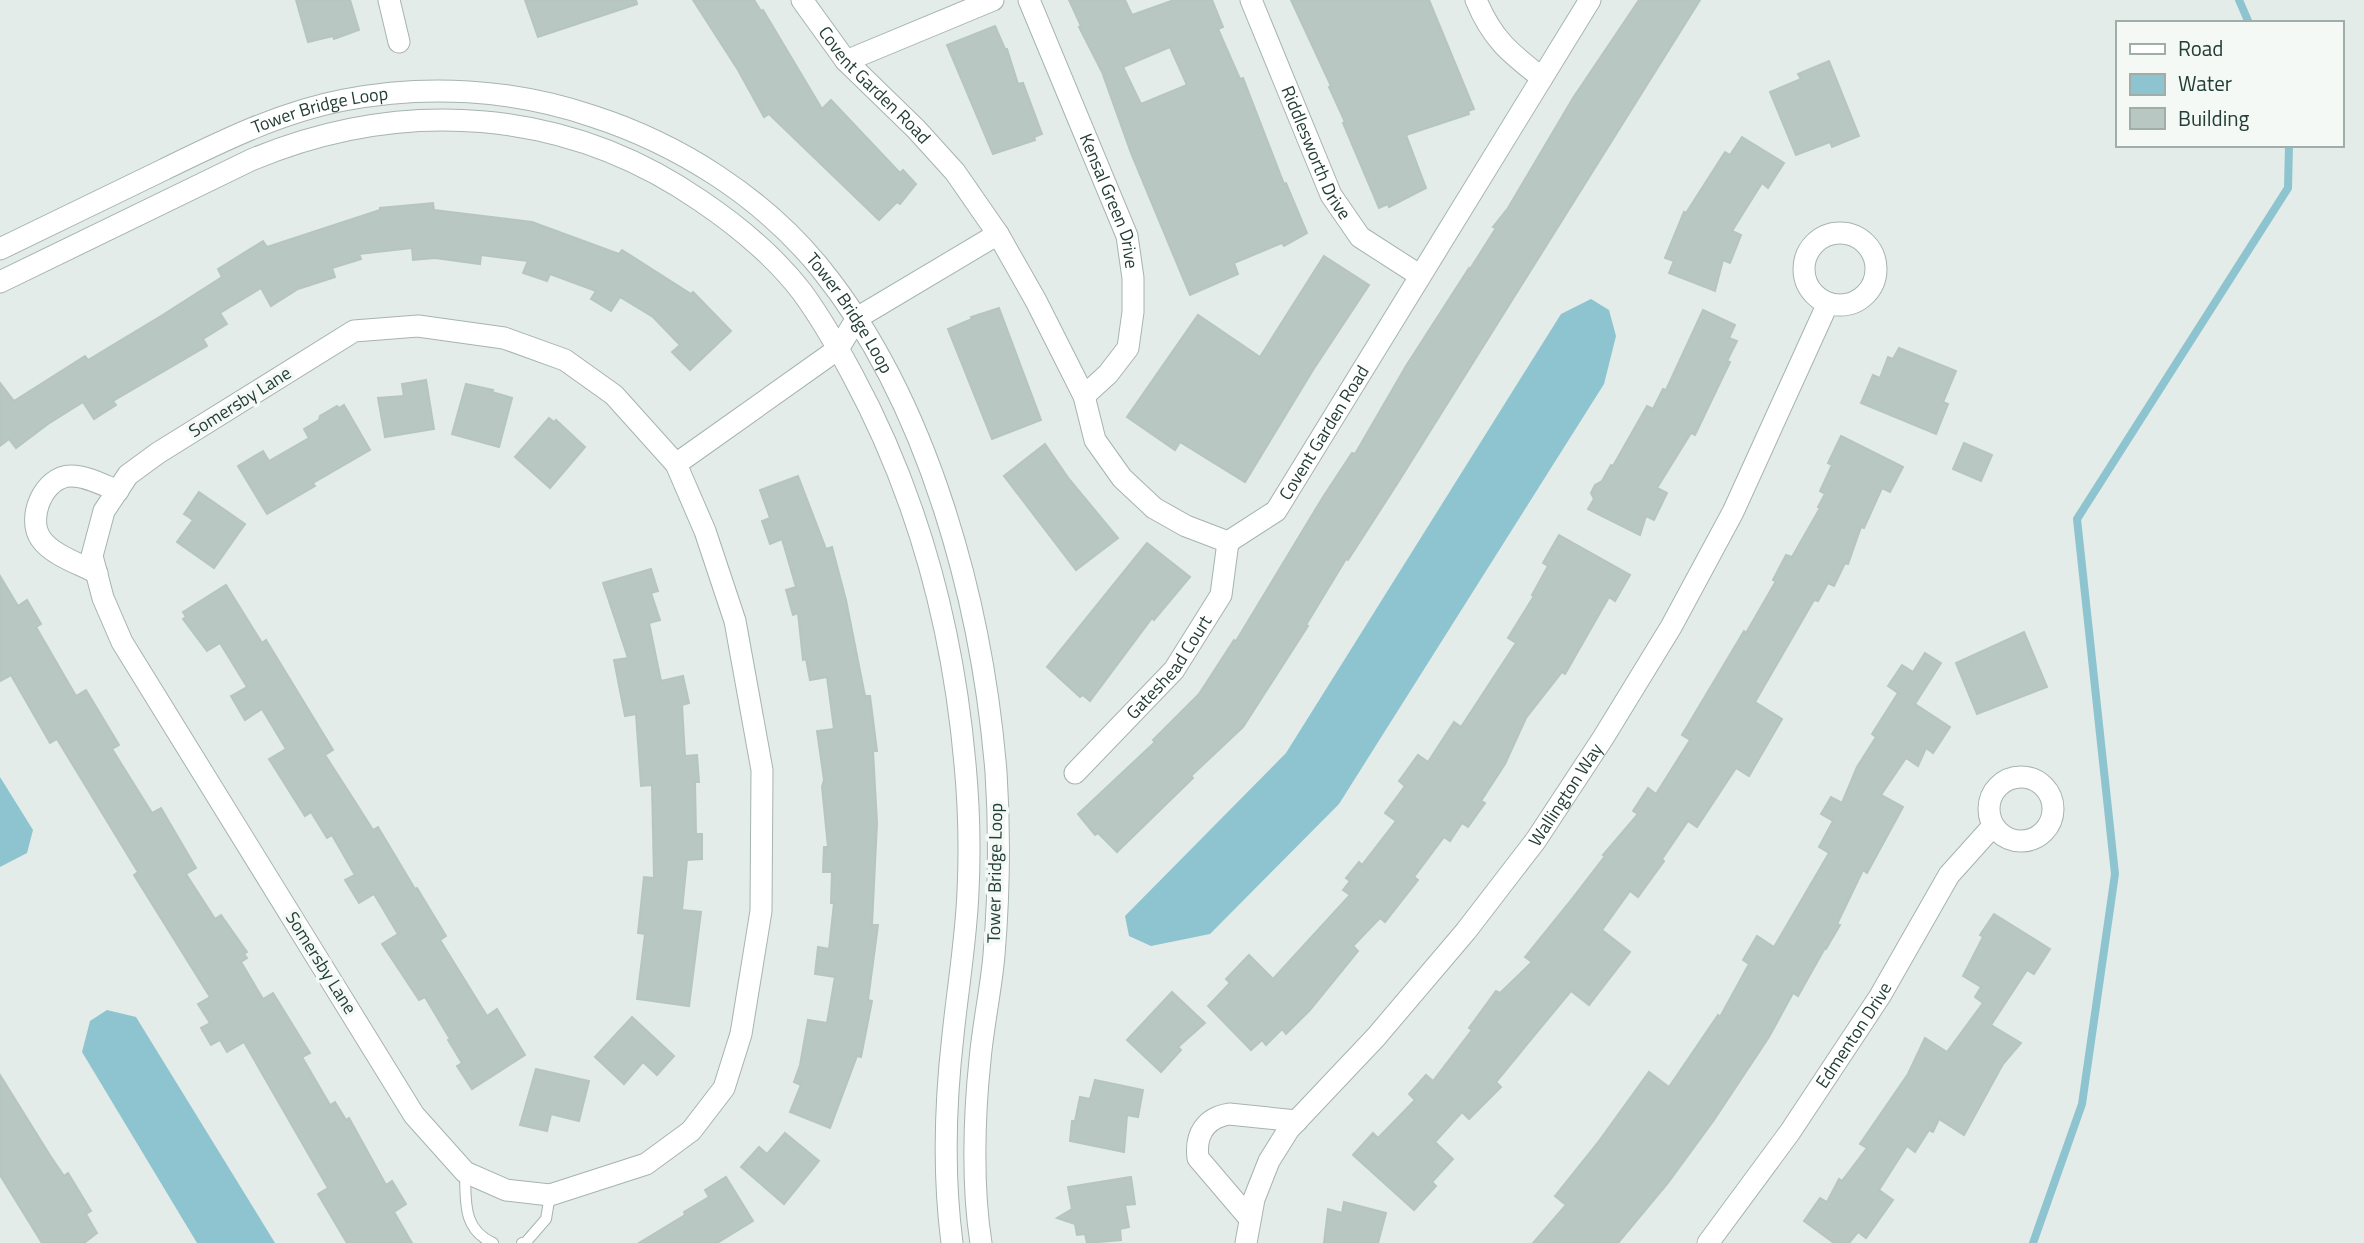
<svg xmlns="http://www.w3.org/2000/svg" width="2364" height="1243" font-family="'Titillium Web',sans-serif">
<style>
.water{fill:#8dc4cf}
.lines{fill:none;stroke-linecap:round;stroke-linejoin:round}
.stream{stroke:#8dc4cf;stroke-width:8}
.building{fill:#b8c7c1;stroke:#b6c6bf;stroke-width:2;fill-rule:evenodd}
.service-casing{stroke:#a6b4af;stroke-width:12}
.minor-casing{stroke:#a6b4af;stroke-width:23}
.service{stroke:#fff;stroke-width:10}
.minor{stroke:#fff;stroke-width:21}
.labels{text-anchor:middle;stroke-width:7;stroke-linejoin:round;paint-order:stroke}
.street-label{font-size:18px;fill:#233d37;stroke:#f4f9f6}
</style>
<rect width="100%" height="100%" fill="#e3ece8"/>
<g class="water">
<path d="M1591,299L1609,310L1616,336L1604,384L1339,804L1210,934L1151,946L1129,936L1125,916L1286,753L1561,314Z"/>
<path d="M0,777L33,830L27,853L0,867Z"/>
<path d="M107,1010L136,1017L275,1243H197L82,1052L90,1021Z"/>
</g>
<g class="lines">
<g class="stream">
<path d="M2239,0L2249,23"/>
<path d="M2033,1243L2082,1104L2115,874L2077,519L2288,188L2289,145"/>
</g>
</g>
<g class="building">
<path d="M296,0H350L359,30L334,39L333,36L308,42Z"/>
<path d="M525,0H636L637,4L538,37Z"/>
<path d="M693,0H754L761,11L763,10L822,109L831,100L900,173L903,170L916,184L900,204L897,202L879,220L769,114L764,117L738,70Z"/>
<path d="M1069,0H1125L1132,15L1174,0H1212L1223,27L1218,29L1240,79L1243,78L1284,184L1286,183L1307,233L1284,246L1282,243L1234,263L1238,274L1190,295L1131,153L1102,72L1079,27L1081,26ZM1170,47L1187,85L1141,104L1123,67Z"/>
<path d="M1291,0H1429L1474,109L1468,111L1469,114L1406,135L1426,188L1389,207L1388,204L1379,208L1343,123L1345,122L1329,87L1331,86Z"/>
<path d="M1639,0H1700L1397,484L1348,560L1346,559L1306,625L1308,626L1243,727L1191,776L1193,778L1117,852L1098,833L1095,835L1078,814L1155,742L1153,740L1199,694L1234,640L1236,641L1323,497L1352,453L1355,454L1406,366L1469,268L1470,269L1496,228L1493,227L1508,208L1573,98Z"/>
<path d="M995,26L1005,49H1007L1018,84L1023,83L1042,134L1034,137L1035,140L993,154L947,45Z"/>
<path d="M1829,61L1859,136L1832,147L1830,142L1796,155L1770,92L1801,79L1798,74Z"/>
<path d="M1742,137L1784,163L1768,188L1762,183L1732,231L1741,235L1730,263L1723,260L1715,291L1669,273L1674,261L1665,258L1684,212L1686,213L1725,152L1730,155Z"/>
<path d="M433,203L434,210L532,222L619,254L622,250L691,294L693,292L731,331L690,370L672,352L680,345L653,317L620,297L611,311L591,299L596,291L550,274L547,281L523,273L528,261L481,255L480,264L435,258L413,260L412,248L359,254L361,259L332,268L335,277L298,289L271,306L261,288L220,313L227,324L203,339L207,346L113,401L116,405L94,419L83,402L48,424L16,448L9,439L0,446V383L14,401L85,356L88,360L161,316L222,277L218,269L263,241L267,247L380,210V208Z"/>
<path d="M1324,256L1369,285L1313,370L1245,482L1180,442L1175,450L1127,417L1198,315L1260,357Z"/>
<path d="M999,308L1041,420L992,439L948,329L972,319L971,317Z"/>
<path d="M1703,310L1735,325L1729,338L1737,341L1727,361L1730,362L1695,435L1691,433L1657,488L1667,493L1654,520L1646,516L1640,535L1588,509L1594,499L1591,493L1595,485L1602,481L1611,465L1613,466L1647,406L1653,409L1663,389L1666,390Z"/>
<path d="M1899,348L1956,371L1943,402L1948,404L1936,434L1861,403L1873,375L1880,378L1888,357L1893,359Z"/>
<path d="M426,380L434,429L385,437L378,398L404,396L402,384Z"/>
<path d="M466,384L493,390L492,392L512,398L499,447L452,434Z"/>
<path d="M344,405L370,450L313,483L315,486L267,514L238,466L263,451L269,461L309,438L304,429L319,420L320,416L337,406L339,408Z"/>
<path d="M549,418L554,422L556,420L585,447L550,488L515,457Z"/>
<path d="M1841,436L1903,467L1890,492L1882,488L1864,528L1861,527L1848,564L1845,563L1834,586L1828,583L1818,601L1814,600L1755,702L1782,719L1749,776L1736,768L1697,827L1688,821L1662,859L1664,861L1638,897L1630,891L1602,930L1630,952L1589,1005L1571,991L1496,1082L1501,1087L1469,1119L1462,1112L1435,1142L1453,1159L1432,1182L1436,1186L1414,1210L1353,1155L1373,1133L1378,1138L1415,1100L1409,1094L1426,1075L1433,1081L1472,1030L1469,1028L1496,991L1500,993L1532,962L1525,957L1568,904L1605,856L1603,855L1638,814L1633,811L1648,788L1656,794L1690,740L1682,735L1744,631L1746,633L1776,581L1773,580L1786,555L1792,557L1820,508L1818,507L1825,494L1820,491L1832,465L1828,463Z"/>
<path d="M1964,443L1992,455L1981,481L1953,469Z"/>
<path d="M1045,444L1069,479L1118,538L1076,570L1004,476Z"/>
<path d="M798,476L826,549L832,547L846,600L865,696H870L877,751H873L877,823L872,925H878L868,1000L872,1001L861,1057L857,1056L830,1128L790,1112L801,1085L794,1082L800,1065L808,1020L827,1023L835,977L815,974L818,947L829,949L834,903H831L832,872H823L824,847H828L822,787L824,780L817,731L834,729L827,677L810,680L806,659L803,660L798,613L793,615L786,590L796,587L782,539L770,544L762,521L770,518L760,490Z"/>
<path d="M199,492L245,524L214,568L177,542L193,520L184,514Z"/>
<path d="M1559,535L1630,575L1615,601L1609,597L1565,674L1562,672L1526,718L1505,764L1481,801L1485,803L1468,827L1462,823L1450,841L1444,837L1414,877L1418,880L1385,922L1380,918L1353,946L1358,951L1310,1010L1286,1034L1282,1029L1266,1045L1262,1040L1251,1050L1208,1006L1230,983L1226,979L1249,955L1273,979L1350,895L1343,890L1350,881L1346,878L1359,862L1362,865L1396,821L1385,813L1405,786L1399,781L1418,755L1428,762L1454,722L1461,727L1516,643L1508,638L1534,596L1532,595L1548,566L1543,563Z"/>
<path d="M1147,543L1190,577L1154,620L1152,618L1090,701L1083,695L1080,697L1047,667Z"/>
<path d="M651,569L658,591L651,593L660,620L649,623L661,681L683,676L689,703L682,705L685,756L697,755L699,782H695L696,834H702V859L687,860L682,910L701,912L689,1006L637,999L645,934L638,933L644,877L654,878L652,785L641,786L636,714L625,716L614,660L628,658L603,583Z"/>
<path d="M0,576L18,606L27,600L41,624L36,627L76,696L86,690L119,745L112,749L152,813L161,808L196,868L186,874L215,919L221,915L247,952L244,954L247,958L241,962L263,999L273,993L310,1053L302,1057L330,1105L335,1102L346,1120L349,1118L386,1185L392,1181L406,1204L394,1212L412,1243H347L318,1194L328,1188L244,1042L227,1052L220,1040L211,1045L201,1028L210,1023L198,1004L210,997L134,875L138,872L57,739L50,743L11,675L0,681Z"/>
<path d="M226,585L262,643L266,640L333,750L325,755L354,800L373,830L378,827L415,889L417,888L446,936L440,940L487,1016L497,1009L525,1055L472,1089L457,1066L462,1063L448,1040L450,1039L425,997L419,1000L382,944L398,934L374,894L359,903L345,880L355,875L332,835L327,838L311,812L305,816L269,759L286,749L262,709L245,720L231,696L247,687L220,643L207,651L183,619L186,617L183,612Z"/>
<path d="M2024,632L2047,687L1977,714L1956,663Z"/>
<path d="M1925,653L1941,663L1915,704L1950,727L1933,753L1926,748L1918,766L1906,758L1881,795L1903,807L1867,873L1863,870L1837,924L1840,925L1826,949L1825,948L1798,996L1793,993L1769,1037L1714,1120L1668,1183L1618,1243H1533L1566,1205L1555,1196L1599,1141L1649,1072L1669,1087L1718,1015L1720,1017L1749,964L1743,960L1757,936L1774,947L1829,853L1819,847L1833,821L1821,814L1831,797L1842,803L1857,767L1876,737L1872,734L1898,693L1888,686L1902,665L1913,672Z"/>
<path d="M1994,914L2050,949L2034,974L2027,970L1991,1025L2021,1043L2003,1064L1964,1135L1939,1119L1933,1132L1929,1130L1915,1152L1907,1146L1879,1190L1893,1200L1866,1238L1858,1232L1849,1243H1834L1804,1221L1820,1198L1827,1202L1839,1179L1842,1181L1867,1148L1860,1144L1908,1074L1925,1038L1947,1052L1983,1003L1975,997L1981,987L1963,976L1983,937L1980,935Z"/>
<path d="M1172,992L1205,1023L1178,1047L1181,1050L1161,1072L1127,1040Z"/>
<path d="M632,1017L674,1056L657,1075L643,1062L624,1084L595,1057Z"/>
<path d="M536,1069L589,1081L579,1121L551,1114L547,1131L520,1125Z"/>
<path d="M0,1075L51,1157L64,1176L68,1173L91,1211L86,1214L97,1233L84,1243H42L0,1175Z"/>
<path d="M1095,1080L1143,1090L1138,1117L1127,1115L1124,1152L1070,1141L1072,1121H1075L1080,1097L1090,1099Z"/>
<path d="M785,1133L819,1161L784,1204L741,1167L759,1147L767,1154Z"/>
<path d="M726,1177L753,1221L717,1243H639L685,1215L684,1212L709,1197L705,1190Z"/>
<path d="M1131,1177L1135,1204L1125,1205L1129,1227L1120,1229L1121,1240L1087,1243L1085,1234L1077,1235L1075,1224L1057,1218L1072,1209L1068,1187Z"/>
<path d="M1344,1202L1386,1213L1378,1243H1324L1328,1209L1342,1213Z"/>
</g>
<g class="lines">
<defs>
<g id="service">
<path d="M465,1172C466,1201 462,1229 493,1243"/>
<path d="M522,1243L526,1242L546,1219L550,1195"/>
</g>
<g id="minor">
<path d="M389,0L399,42"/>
<path id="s1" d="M802,0L846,61L916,129L955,172L998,234L1036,301L1084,396L1095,440L1122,478L1154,508L1186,526L1228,542"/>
<path id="s2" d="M1029,0L1127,236L1133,278V312L1128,348L1108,374L1084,396"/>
<path id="s3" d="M1251,0L1331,195L1360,237L1419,275"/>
<path d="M1476,0C1492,39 1510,53 1542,78"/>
<path d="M846,61L993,0"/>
<circle cx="1840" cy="269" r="36"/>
<path id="s4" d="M0,249C55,222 110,196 165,169C222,141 281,112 344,100C426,84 512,89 592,116C679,144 763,197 821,269C929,403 982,603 996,772C1000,833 999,895 994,955C991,990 983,1025 980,1060C974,1116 972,1187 981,1243"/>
<path d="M0,282L251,160C402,97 565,107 701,201C738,226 775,257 802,292C821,318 837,346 852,374C917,494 953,628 965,764C969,806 970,850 968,892C966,940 958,987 953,1035C945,1105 943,1174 952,1243"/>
<path d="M418,326L504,338L565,360L614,395L676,464L705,531L735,621L762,770L761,911L741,1034L724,1088L691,1131L646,1164L550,1195L506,1190L465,1172L414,1115L122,642L103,598L92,556L104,511L128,475L158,453L354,331Z"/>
<path d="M676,464L838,349L857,318L998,234"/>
<path id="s5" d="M1228,542L1276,511L1590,0"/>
<path d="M97,573C80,564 52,555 41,539C26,518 44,476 71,476C87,476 103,485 118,491"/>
<path id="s6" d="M1075,773L1174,670L1221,595L1228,542"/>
<circle cx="2021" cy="809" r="32"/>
<path d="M1250,1219L1198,1158C1195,1135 1205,1118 1229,1114L1297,1121"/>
<path id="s7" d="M1246,1243L1254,1199L1269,1161L1289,1129L1376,1037L1466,931L1536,840L1603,738L1671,627L1733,512L1828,303"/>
<path id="s8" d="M1708,1243L1790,1132L1880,996L1949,875L1993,826"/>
</g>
</defs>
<use href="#service" class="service-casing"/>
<use href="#minor" class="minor-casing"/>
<use href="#service" class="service"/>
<use href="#minor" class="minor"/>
</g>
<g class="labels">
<g class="street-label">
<text dy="6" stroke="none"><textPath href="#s1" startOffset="112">Covent Garden Road</textPath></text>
<text dy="6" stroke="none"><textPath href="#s4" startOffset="350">Tower Bridge Loop</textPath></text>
<text dy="6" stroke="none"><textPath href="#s3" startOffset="166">Riddlesworth Drive</textPath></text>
<text dy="6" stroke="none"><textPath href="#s2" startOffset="217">Kensal Green Drive</textPath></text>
<text dy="6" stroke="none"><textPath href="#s4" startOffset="959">Tower Bridge Loop</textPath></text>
<text transform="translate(240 402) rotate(-32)" y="6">Somersby Lane</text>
<text dy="6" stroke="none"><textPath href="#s5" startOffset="149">Covent Garden Road</textPath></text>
<text dy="6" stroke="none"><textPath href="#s6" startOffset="142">Gateshead Court</textPath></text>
<text dy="6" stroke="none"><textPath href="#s7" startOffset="558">Wallington Way</textPath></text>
<text transform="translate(995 873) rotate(-89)" y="6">Tower Bridge Loop</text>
<text transform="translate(321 963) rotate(58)" y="6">Somersby Lane</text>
<text dy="6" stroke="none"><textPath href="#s8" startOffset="254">Edmenton Drive</textPath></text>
</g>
</g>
<rect x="2116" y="21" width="228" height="126" fill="#f4f9f6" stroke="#a0aeaa" stroke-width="2"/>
<rect x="2130" y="44" width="35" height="10" fill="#ffffff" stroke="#a0aeaa" stroke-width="2"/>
<text x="2178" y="56" font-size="21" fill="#233d37">Road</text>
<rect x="2130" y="74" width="35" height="21" fill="#8dc4cf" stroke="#a0aeaa" stroke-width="2"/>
<text x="2178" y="91" font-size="21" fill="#233d37">Water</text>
<rect x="2130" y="108" width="35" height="21" fill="#b8c7c1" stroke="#a0aeaa" stroke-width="2"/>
<text x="2178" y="126" font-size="21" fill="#233d37">Building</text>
</svg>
